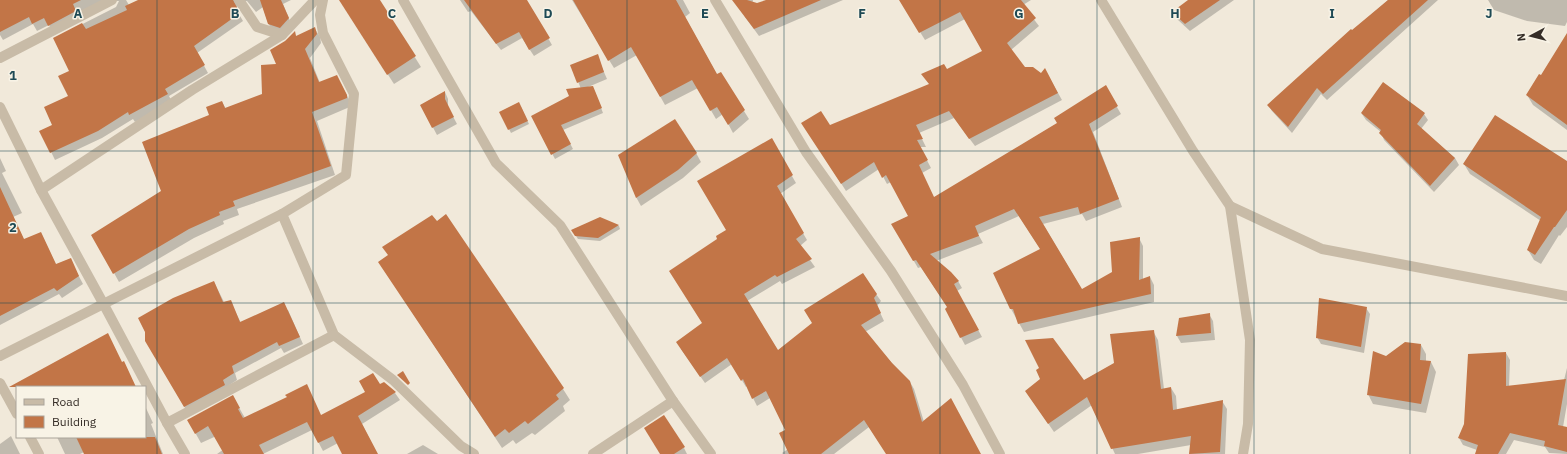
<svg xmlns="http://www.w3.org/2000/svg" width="1567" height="454" font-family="'IBM Plex Sans',sans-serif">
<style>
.shadow{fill:#0003}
.building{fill:#c27547}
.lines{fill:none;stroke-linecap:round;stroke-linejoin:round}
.minor{stroke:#c8bba7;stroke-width:10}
.grid{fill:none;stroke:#1e4a55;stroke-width:1;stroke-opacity:0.55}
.grid-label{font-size:13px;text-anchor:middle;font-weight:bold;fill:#1e4a55;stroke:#f8f3e6;stroke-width:3;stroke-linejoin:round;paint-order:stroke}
</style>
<rect width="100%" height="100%" fill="#f1e9da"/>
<g class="shadow">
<path d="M0,0H126L129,5L140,0H291L283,4L292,26L284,35L273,31L268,23L263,7L256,12L247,1L240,2L236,9L243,21L197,53L208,73L169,96L172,102L135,122L133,119L102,138L55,160L41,131L53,125L69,97L71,71L55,38L116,7L119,1H114L53,33L49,25L37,31L33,24L3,40L0,35Z"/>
<path d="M340,0H379L421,67L394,84Z"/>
<path d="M460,0H517L531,8L552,45L534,56L522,38L501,50L471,11L468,12Z"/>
<path d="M572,0H683L690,13L685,17L717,75L720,73L749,119L733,133L723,114L716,119L698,88L665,105L637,55L614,68Z"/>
<path d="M738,0H753L752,6L768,0H843L759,36L745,17Z"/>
<path d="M900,0H1031L1023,5L1039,26L1011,50L1024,68L1041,75L1045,70L1062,100L975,146L954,118L919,133L926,147H920L931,168L922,173L934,198L1058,123L1105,87L1121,114L1093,132L1122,207L1086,221L1082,214L1043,224L1082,290L1113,273L1139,238L1143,246V280L1150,277L1154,285V302L1024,332L1011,309L1041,250L1019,216L978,234L983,243L936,261L958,281L962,288L957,291L982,337L965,345L946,309L948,308L921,267L918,268L892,224L909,216L891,182L887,184L879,169L846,191L807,130L830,126L930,85L947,70L983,52L965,19L925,40Z"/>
<path d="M1189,0H1234L1190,31L1177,19L1173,12Z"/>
<path d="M1388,0H1438L1327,100L1321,94L1292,133L1272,111L1268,105Z"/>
<path d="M1488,0H1567V22L1565,26L1527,21L1494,10Z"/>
<path d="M315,29L320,37L321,43L310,58L320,83L341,84L352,105V106L317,121L335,175L237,209L239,215L223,221L224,224L194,238L119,282L93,235L162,191L211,116L222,102L226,109L263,95L277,65L286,41L294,33L297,37Z"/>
<path d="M1567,35V130L1533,105L1527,95L1542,77Z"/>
<path d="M597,56L607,79L588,87L595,92L603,113L563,130L573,149L555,159L533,117L570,97L581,89L572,66Z"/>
<path d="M445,92L448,99V107L457,124L437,135L421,105Z"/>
<path d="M521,107L529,124L511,133L501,113Z"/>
<path d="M1362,114H1424L1428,120L1421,129L1455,158L1459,165L1434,192L1384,140L1381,132L1366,120Z"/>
<path d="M771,140L796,183L780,194L807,240L800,246L815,267L782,284L780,281L747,301L778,351L876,294L881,301L877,306L884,321L865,332L892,363L910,382L914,389L924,422L980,454H887L869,427L834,454H783L782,453L788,449L786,430L770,398L757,406L747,386L746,387L732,364L705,383L681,349L703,324L719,239L727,230Z"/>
<path d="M696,153L701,162L683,178L641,206L636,197Z"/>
<path d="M0,158L6,171L2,173L22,213L13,217L24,240L41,233L56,265L74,267L83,284L62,298L59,294L0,325Z"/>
<path d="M1567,163V227L1560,236L1559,235L1541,264L1534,260L1528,250L1541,221L1470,174L1464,164Z"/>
<path d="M600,218L619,226L620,229L600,241L578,239L572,230Z"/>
<path d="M437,222L563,389L570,400L563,406L565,411L535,435L532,433L516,444L513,440L502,448L379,262L389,256L384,247Z"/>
<path d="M214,282L224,302L230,301L241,323L288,310L303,344L284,353L281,348L235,373L237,380L188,413L148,344Z"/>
<path d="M1366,308L1370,314L1364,353L1321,344L1317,337Z"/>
<path d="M1209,314L1213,321L1215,340L1181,343L1177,336L1180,319Z"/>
<path d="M1153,331L1158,340L1164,389L1171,388L1176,396L1177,410L1222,401L1227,409L1225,454H1190L1191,445L1138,454H1115L1092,405L1054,432L1026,391L1083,381L1115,363Z"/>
<path d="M1421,345L1426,354V362H1431L1436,372L1426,413L1373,404L1368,394L1386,357Z"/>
<path d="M1506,353L1510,360L1509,387L1564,380L1567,368V404L1563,427L1567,428V454L1549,453L1545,447L1514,440L1506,454H1476L1477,450L1463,445L1459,438Z"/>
<path d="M384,383L395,393L400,400L362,424L377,454H343L338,443L323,451L312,430L263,454H217L273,414L321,416Z"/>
<path d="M233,397L245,418V423L201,443L188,420Z"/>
<path d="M145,406L153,423L151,424L163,454H85L84,452L80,454H65L57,437H145Z"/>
<path d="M11,436L20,454H0V444Z"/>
<path d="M423,445L438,454H407Z"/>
<path d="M684,448L687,454H661Z"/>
</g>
<g class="building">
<path d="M0,0H81L73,4L76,11L48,26L44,18L32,24L29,17L0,32Z"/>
<path d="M138,0H233L240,13L194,46L205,65L165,89L168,94L129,115L128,112L98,131L50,153L39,131L52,125L44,107L68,96L58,76L69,71L53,38L82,23L86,29L127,10L125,6Z"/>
<path d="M260,0H281L289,18L280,28L268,24Z"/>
<path d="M339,0H380L416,56L387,75Z"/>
<path d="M464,0H527L550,38L529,50L519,32L496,44Z"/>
<path d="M573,0H676L717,74L721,72L745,110L728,125L717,107L710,111L692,80L660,97L631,47L608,61Z"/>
<path d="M732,0H747L757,3L766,0H821L754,29Z"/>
<path d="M899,0H1021L1036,18L1007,43L1025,67H1033L1041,73L1045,68L1058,93L969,139L949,111L916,125L923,139L917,140L928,160L919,165L934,197L1057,123L1054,118L1106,85L1118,106L1089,124L1119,199L1080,214L1078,207L1039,217L1082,289L1112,272L1110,242L1140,237L1139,280L1150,276L1151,294L1018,324L1013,309H1010L993,273L1040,249L1014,209L975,226L979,236L930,254L951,272L959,281L954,284L979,330L960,338L945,309L947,307L916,260L913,261L891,224L908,216L886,175L882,178L874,162L841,184L801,123L821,111L830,125L929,84L921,74L944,64L947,69L982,51L960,12L919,33Z"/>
<path d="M1188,0H1220L1185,24L1172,12Z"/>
<path d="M1388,0H1428L1323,94L1317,88L1288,127L1267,105L1351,29L1352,30Z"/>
<path d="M315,27L317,34L305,49L319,82L337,75L347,95V98L312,112L331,166L233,201L235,206L219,212L220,215L189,229L113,274L91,235L161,191L142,142L209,115L206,107L222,101L225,108L262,94L261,65L276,64L270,50L285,41L295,31L296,36Z"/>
<path d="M1567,33V125L1526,95L1539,74L1541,75Z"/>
<path d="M598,54L604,72L577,83L570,65Z"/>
<path d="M1383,82L1425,113L1417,124L1455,158L1430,186L1379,133L1381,130L1361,113Z"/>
<path d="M593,86L602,108L561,125L571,144L551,155L531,116L569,96L566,89Z"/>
<path d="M445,91V99L454,117L432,128L420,105Z"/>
<path d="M519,102L528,121L508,130L499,112Z"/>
<path d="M1495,115L1567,161V210L1555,227H1554L1535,255L1527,250L1541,217L1463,164Z"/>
<path d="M675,119L697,153L678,170L636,198L618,155Z"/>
<path d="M772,138L793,175L777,186L804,233L796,239L812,259L777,277L775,275L744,294L778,350L812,323L804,310L863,273L877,294L874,298L881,313L861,325L892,363L910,381L922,422L951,398L981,454H886L864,420L821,454H789L779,433L785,430L766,391L752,399L743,379L741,381L727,358L700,377L676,342L702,323L669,271L717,239L716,236L726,230L697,181Z"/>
<path d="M0,187L24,239L41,232L56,264L71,258L79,276L57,291L54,288L0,316Z"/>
<path d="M446,214L564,388L556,395L559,399L528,424L525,421L509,433L505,429L495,437L378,262L388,255L382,247L432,215L437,221Z"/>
<path d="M600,217L619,225L598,238L575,236L571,230Z"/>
<path d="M214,281L223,302L231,300L240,322L284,302L300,337L279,346L277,342L232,366L234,373L223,380L225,385L184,407L145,341V332L138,318L173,298Z"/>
<path d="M1319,298L1367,307L1361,347L1316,338Z"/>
<path d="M1210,313L1211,333L1176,336L1179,318Z"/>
<path d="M1154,330L1161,389L1171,387L1173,410L1223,400L1220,452L1189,454L1191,436L1111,449L1087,397L1048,424L1025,391L1040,379L1036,370L1039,368L1025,340L1053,338L1084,380L1114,363L1110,334Z"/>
<path d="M108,333L122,362L124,361L136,387H9Z"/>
<path d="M1405,342L1421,344L1420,360L1431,361L1421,404L1367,395L1373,351L1386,356Z"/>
<path d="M1506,352V386L1566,379L1558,425L1567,427V452L1544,446L1545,441L1510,433L1498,454H1475L1478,445L1458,438L1464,424L1468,354Z"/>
<path d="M403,371L410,383L408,385L397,375Z"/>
<path d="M373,373L380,384L384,382L396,392L358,416L378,454H342L333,436L318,443L307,422L259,445L264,454H224L208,426L195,434L187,420L233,395L240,408L238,409L243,418L287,397L285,395L307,384L321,415L365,392L359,381Z"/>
<path d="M664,415L685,447L674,454H660L644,428Z"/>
<path d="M76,437H155L162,454H84Z"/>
</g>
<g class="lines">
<g class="minor">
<path d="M239,0L257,27L282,35L315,0"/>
<path d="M323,0L320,15L323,33L354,94L346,175L282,214L334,335L393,380L461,446L474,454"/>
<path d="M403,0L496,163L560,225L673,401L711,454"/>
<path d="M715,0L806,152L891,271L963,385L1000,454"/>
<path d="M1101,0L1193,151L1230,206L1250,340L1248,424L1243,454"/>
<path d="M0,58L112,0"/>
<path d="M0,107L41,190L103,303L167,423L185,454"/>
<path d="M41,190L192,90L282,35"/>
<path d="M1230,206L1322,249L1567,296"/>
<path d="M0,356L282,214"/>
<path d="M0,383L17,414"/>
<path d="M167,423L334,335"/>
<path d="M30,437L39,454"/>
<path d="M593,454L673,401"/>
</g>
</g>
<path class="grid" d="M157,0V454M313,0V454M470,0V454M627,0V454M784,0V454M940,0V454M1097,0V454M1254,0V454M1410,0V454M0,151H1567M0,303H1567"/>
<g class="grid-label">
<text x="78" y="18">A</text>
<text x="235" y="18">B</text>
<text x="392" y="18">C</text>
<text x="548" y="18">D</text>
<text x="705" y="18">E</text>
<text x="862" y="18">F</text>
<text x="1019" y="18">G</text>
<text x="1175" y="18">H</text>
<text x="1332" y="18">I</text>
<text x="1489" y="18">J</text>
<text x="13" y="80">1</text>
<text x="13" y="232">2</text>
</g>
<rect x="16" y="386" width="130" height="52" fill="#f8f3e6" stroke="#aaa49a"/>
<rect x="24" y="399" width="20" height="6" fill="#c8bba7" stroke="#aaa49a"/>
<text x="52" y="406" font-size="12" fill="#352d27">Road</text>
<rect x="24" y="416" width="20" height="12" fill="#c27547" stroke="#aaa49a"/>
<text x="52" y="426" font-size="12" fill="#352d27">Building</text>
<g transform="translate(1531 36) rotate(263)" stroke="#f8f3e6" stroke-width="3" paint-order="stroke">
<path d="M0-3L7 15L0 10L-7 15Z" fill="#352d27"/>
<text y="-6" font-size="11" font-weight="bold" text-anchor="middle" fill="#352d27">N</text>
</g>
</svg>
